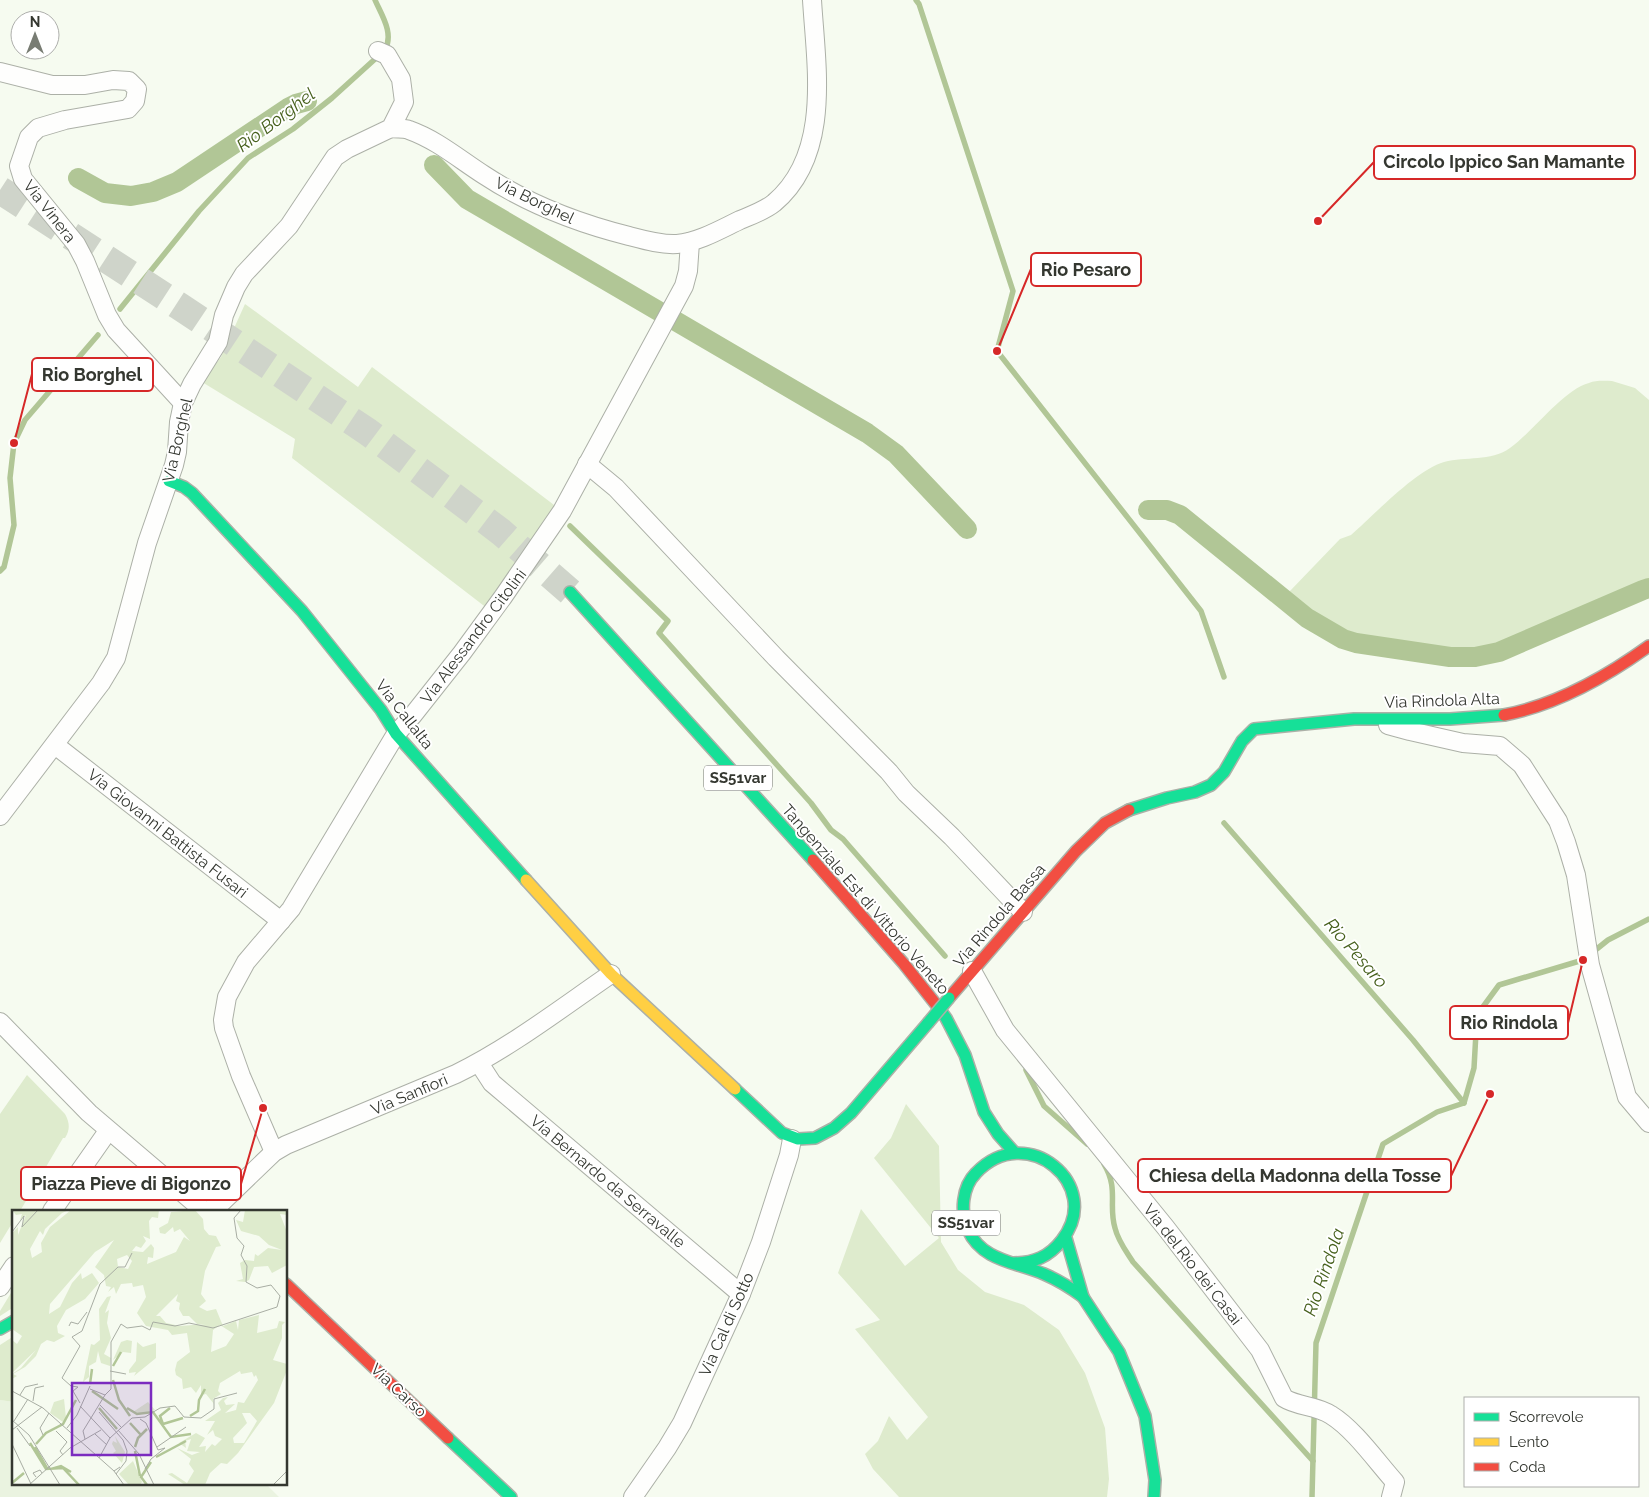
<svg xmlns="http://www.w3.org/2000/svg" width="1649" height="1497" font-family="Raleway,sans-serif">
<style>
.built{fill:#eaf3e0}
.green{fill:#deebcd}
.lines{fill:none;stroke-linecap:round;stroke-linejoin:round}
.stream{stroke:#b1c696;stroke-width:5.5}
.canal{stroke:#b1c696;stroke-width:20}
.primary-tunnel{stroke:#cfd4ca;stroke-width:28;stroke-dasharray:28 14;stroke-linecap:butt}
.street-casing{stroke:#acb0a7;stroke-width:20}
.fast-casing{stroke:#acb0a7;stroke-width:14}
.slow-casing{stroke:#acb0a7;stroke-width:14}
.jam-casing{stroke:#acb0a7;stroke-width:14}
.street{stroke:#fefefd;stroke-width:18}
.fast{stroke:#16e098;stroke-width:11}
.slow{stroke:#ffcf43;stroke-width:11}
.jam{stroke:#f24e42;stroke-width:11}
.fast-bridge-casing{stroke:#acb0a7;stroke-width:14;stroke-linecap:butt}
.fast-bridge{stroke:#16e098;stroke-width:11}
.labels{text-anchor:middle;stroke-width:4;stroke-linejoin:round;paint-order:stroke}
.shield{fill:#fff;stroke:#71736e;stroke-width:1}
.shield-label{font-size:15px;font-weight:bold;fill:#343730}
.street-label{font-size:16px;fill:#343730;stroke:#fff}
.water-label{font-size:18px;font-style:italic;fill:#46601c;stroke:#fff}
.inset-river{fill:none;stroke:#b1c696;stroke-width:2.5}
.inset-road{fill:none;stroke:#a8ada3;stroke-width:1}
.view{fill:#7b2cbf;fill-opacity:0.15;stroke:#7b2cbf;stroke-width:2.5}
.inset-edge{fill:none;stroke:#343730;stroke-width:2.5}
.leader{fill:none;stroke:#d62828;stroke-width:2}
.callout-dot{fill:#d62828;stroke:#fff;stroke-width:2}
.callout{fill:#fff;stroke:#d62828;stroke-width:2}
.callout-label{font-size:18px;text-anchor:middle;font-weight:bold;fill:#343730}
</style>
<rect width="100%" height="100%" fill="#f6fbf0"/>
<path class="built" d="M0,1400L14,1402V1483H265L279,1497H0Z"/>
<g class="green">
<path d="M245,304L358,387L372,367L562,511L492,612L292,458L295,439L202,382L221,357Z"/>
<path d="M1612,381L1635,388L1649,400V585L1623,589L1594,605L1510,642L1474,650L1441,648L1348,634L1302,606L1289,592L1340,539L1351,535C1374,515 1416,470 1444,462C1466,456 1490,462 1510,448C1534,431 1563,390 1589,383C1596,380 1605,381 1612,381Z"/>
<path d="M27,1075L65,1114C70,1123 70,1130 65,1138H63L20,1211H14V1220L0,1243V1114Z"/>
<path d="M906,1104L939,1146L941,1242L958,1270L985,1292L1024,1305L1059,1330L1085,1373L1105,1428L1109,1479L1107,1497H899L873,1469L865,1454L878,1441L889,1416L907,1440L928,1417L855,1329L880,1320L838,1273L861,1209L905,1266L939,1238L874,1158L891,1138Z"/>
<path d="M14,1288V1307L0,1316V1311Z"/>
<path d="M14,1336V1402L0,1400V1345Z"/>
</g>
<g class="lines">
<g class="stream">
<path d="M916,0L919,4L1013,291L997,351L1201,611L1224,677"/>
<path d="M120,309L199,211L248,158L293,129L332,98L385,50C394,33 382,16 375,0"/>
<path d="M570,526L668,621L659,633L811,803L831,830L843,839L945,956"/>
<path d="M0,571L4,567L14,525L10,478L14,443L25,420L98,335"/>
<path d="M1224,823L1413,1040L1464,1103"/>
<path d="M1026,1070L1044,1106L1087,1144"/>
<path d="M1104,1164C1119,1189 1108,1205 1115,1228C1118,1241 1126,1251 1133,1262L1313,1461"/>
<path d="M1312,1497L1316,1343L1383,1144L1437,1112L1464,1103L1474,1068L1477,1015L1499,985L1583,960L1608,940L1649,919"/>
</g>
<g class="canal">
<path d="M434,165L467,199L867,433L896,454L967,529"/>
<path d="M78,178L105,193L131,196L153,192L177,182L288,108L296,104L307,101"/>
<path d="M1148,510H1167L1180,515L1307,618L1343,639L1356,643L1450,657H1475L1499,652L1643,590L1649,588"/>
</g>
<path class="primary-tunnel" d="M0,190L179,306L368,432L501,532L570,592"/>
<defs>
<g id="street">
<path d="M0,72L52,85H85L113,80L129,81L137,89L135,101L128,109L65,120L38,128L29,137L19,166L23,179L76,244L85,261L107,315L116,330L183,403"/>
<path d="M391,128C397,129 404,128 409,130C437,140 459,159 484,175C528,204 577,223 629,236C644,240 661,245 677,244C699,242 721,229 740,220C752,215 764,211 774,203C832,154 816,66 812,0"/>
<path d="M587,464L616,488L776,658L889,772L906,793L952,837L1023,912"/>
<path d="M1388,725L1410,731L1463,743L1500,746L1522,765L1558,821L1566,842L1576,875L1590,965L1627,1097L1649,1123"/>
<path d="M55,745L281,921"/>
<path d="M0,816L101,683L116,658L147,543L174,465L177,452L179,422L183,403L192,384L218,342L224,315L236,287L244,274L289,226L335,157L347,149L391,128L404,102L401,79L387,55L378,51"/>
<path d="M972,971L1005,1030L1166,1228L1260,1350L1284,1398C1298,1407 1316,1405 1331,1415C1354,1429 1377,1462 1395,1482L1391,1497"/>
<path d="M0,1022L89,1113L204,1211"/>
<path d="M479,1063L492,1083L741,1294"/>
<path d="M274,1152L241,1076L224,1028L223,1020L227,997L246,962L291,909L396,734L413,715L462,653L503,597L562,511L684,286L688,271L690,242"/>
<path d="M52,1211L108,1131"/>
<path d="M208,1211L221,1203L274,1152L286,1145L456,1074C511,1047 560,1009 611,974"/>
<path d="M0,1287L14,1266"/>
<path d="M633,1497L667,1448L682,1423L741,1294L761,1242L789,1155L792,1139"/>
</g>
<g id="fast">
<path d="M169,481L184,487L192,493L302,611L381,710L396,734L526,880"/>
<path d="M570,592L813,860"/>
<path d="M1129,810L1167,798L1195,792L1211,785L1224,772L1242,741L1254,729L1354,719H1450L1504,715"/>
<path d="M938,1007L946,1018L965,1055L984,1112L998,1134L1014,1152"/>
<path d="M735,1089L782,1133L798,1139L815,1138L834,1128L851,1113L928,1023"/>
<path d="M1066,1238L1083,1297L1119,1352L1145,1416L1155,1480L1154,1497"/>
<path d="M1013,1263C1034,1263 1049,1257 1062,1240C1105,1185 1026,1120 976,1173C962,1187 960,1212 968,1230C982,1261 1016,1262 1044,1274C1058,1280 1071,1288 1083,1297"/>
<path d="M0,1329L14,1321"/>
<path d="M448,1438L511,1497"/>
</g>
<path id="slow" d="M526,880L611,974L735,1089"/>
<g id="jam">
<path d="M1504,715C1557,705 1606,677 1649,646"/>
<path d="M813,860L904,964L938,1007"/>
<path d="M949,998L1076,851L1105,823L1129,810"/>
<path d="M286,1284L448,1438"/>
</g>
</defs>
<use href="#street" class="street-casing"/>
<use href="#fast" class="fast-casing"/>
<use href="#slow" class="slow-casing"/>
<use href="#jam" class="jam-casing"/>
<use href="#street" class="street"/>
<use href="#fast" class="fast"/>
<use href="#slow" class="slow"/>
<use href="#jam" class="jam"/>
<defs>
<path id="fast-bridge" d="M928,1023L949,998"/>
</defs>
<use href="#fast-bridge" class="fast-bridge-casing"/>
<use href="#fast-bridge" class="fast-bridge"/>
</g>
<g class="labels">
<g class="shield">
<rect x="704" y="765.5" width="68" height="25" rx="4"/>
<rect x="932" y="1210.5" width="68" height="25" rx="4"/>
</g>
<g class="shield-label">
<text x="738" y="783">SS51var</text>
<text x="966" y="1228">SS51var</text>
</g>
<g class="street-label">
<text transform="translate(535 200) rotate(26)" y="6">Via Borghel</text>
<text transform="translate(50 211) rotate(52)" y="6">Via Vinera</text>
<text transform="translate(177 440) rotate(-77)" y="6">Via Borghel</text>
<text transform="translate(473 636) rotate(-53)" y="6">Via Alessandro Citolini</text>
<text transform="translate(1442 700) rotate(-2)" y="6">Via Rindola Alta</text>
<text transform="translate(405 714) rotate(52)" y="6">Via Callalta</text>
<text transform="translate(168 833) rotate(38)" y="6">Via Giovanni Battista Fusari</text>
<text transform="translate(866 899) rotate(49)" y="6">Tangenziale Est di Vittorio Veneto</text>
<text transform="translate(999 915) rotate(-49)" y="6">Via Rindola Bassa</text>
<text transform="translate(409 1094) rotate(-23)" y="6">Via Sanfiori</text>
<text transform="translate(608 1181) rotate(40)" y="6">Via Bernardo da Serravalle</text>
<text transform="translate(1193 1264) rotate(52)" y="6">Via del Rio dei Casai</text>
<text transform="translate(726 1324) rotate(-66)" y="6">Via Cal di Sotto</text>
<text transform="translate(399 1390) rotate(43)" y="6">Via Carso</text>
</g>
<g class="water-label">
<text transform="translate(276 120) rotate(-37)" y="6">Rio Borghel</text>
<text transform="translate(1356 953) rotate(49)" y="6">Rio Pesaro</text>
<text transform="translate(1324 1272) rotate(-71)" y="6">Rio Rindola</text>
</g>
</g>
<g transform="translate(12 1210)">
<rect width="275" height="275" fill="#f6fbf0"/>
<path d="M0,0H57L50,3L33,19L31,25L28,21L18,39L20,48L30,42L29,33L38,17L59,0H147L146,8L140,7L137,11L138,29L131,26L134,31L129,38L124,36L120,41L131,42L139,34L142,38L141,48L136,47L135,54L164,42L172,27L178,31L168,19L162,22L161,17L153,24L148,23L147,18L156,13L159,2L183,0L191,9L192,19L197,25L204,26L209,36L204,37L193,61L189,84L194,91L187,97L195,101L204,99L211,116L224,111L226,120L227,110L247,105L245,123L265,118L267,111L273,112L270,115V128L261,150L275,154V160L262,193L226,243L215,254L209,253L198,263L193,275H173L156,264L160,263L175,273L182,261L177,254L179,249L165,238L180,245L188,242L175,241L179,229L173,231L174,238L167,233L184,223L193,228L187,237L194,236L193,242L200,234L203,236L210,229L203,226L201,220L195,225L203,211H193L209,200L206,193L211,188L216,187L212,191L214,195L223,194L213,203L224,200L226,192L232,193L246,170L244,165L242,167L240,162L229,164L228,161L208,173L206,181L209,184L201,189L202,194L194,184L189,185V175L184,183L179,177L171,179L170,169L164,165L163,160L165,152L178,142L175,123L160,125L156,120L134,116L125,103L134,87L131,75L121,77L120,73L109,74L104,84L102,77L96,82L99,77L94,76L92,65L83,57L102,30L83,42L38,94L37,104L48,97L60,73L69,63L70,69L80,63L87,73L73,89L54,100L45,116L46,123L53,126L42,132L35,130L29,134L24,146L13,157L1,164L5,166L0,169V164L9,158L24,140L0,163V130L5,134L10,126L0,119V23L6,17V25L14,5L8,10L10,4L4,5ZM115,45L120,51L116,59L106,57L105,49ZM166,84L164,91L168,93L167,99L171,106H177L185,114H194L168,116L154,113L148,106H144ZM208,115L222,124L214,136L199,142L201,120ZM230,203H238L245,211L232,233H222L221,228L235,213ZM233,0H275V5L268,4L275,22V55L260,63L256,56L242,57L237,70L233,72L224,71L231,69L228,53L233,50L242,51L243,44L246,46L256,38L270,40L257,35L247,26L229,21L224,10L231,12ZM99,86L93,103L97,100L95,113L99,128L92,144L99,148L98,156L89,153L86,141L84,152L77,156V167L71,172L79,134L82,135L88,130L87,99L95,87ZM115,130L120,131L119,143L111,142L101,150L109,132ZM125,132L131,137L144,133V148L122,166L124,162L117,163V160L124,151ZM52,189L54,208L51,212L38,203L42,192ZM136,192L143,200L130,204L121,202ZM103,226L113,242L110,253L101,243L104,241L100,234L101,231L105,233ZM121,251L130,272L128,275H117L107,264Z" fill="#deebcd" fill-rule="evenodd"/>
<path class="inset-river" d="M101,156L109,142M101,170L107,190L118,206M78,174L80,159M80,181L106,199M87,198L105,219M115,198L125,204L141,202L159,227L179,224M178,206L186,201L187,190L193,179M118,213L129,225M151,214L148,206L158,198M151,214L171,208M18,233L34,259L51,258L67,275M24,234L34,223L51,214L64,190M23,237L35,258M123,237L126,228L135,219M123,241L128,266M144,247L174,231M39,259L49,256L59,262M0,273L12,263M135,275L129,267L139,252"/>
<path class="inset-road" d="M0,22L12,6L10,17L26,0M57,116L59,112L66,114L75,102M98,161L114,164M78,179L93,185M0,181L31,198L102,261M8,185L13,177L26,174M93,185L99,179V132L109,114L115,118L130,116L138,120L141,112L163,116L177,113L201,118L265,97L268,86L259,75L245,78L234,72L235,56L229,45L232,36L225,28L222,8L229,0M21,191L23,178L32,176M68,193L61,181L66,177L59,176L50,168L68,136L60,127L70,121L88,74L106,57H113L120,43M88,195L109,217M68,196L98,228L120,208L133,207L148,198L163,196L172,207M87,202L111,230L115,241L114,251L104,264M172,207L189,208L202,199V189L225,183M128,209L134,213L146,240L153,238M0,210L17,225L37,257M2,211L16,189M5,218L18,236M55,218L65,205L78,176M0,220L30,197M106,220L127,244L142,275M44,221L55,232L48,241L51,245M83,224L95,235M31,225L28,218L37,203M73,229L71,221L93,185M0,234L19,274M145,237L174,217M87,248L98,228M37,257L48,275M108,257L102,261L112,275M133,259L139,249L153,238M24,267L21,263L28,260L30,263M17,275L58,238L89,220M261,275L275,261"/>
<path class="view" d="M60,173H139V245H60Z"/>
<rect width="275" height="275" class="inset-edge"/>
</g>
<path class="leader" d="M1318 221L1374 162M997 351L1031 269M14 443L32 374M1583 960L1568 1023M1490 1094L1451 1176M263 1108L241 1184"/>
<g class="callout-dot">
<circle cx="1318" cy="221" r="5"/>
<circle cx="997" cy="351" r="5"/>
<circle cx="14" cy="443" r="5"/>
<circle cx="1583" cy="960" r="5"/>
<circle cx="1490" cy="1094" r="5"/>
<circle cx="263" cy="1108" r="5"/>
</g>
<g class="callout">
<rect x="1374" y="146" width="261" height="33" rx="5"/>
<rect x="1031" y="253" width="110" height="33" rx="5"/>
<rect x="32" y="358" width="121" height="33" rx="5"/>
<rect x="1450" y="1006" width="118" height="33" rx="5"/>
<rect x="1138" y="1159" width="313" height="33" rx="5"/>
<rect x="21" y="1167" width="220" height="33" rx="5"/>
</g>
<g class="callout-label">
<text x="1504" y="168">Circolo Ippico San Mamante</text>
<text x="1086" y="276">Rio Pesaro</text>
<text x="92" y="381">Rio Borghel</text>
<text x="1509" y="1029">Rio Rindola</text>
<text x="1295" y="1182">Chiesa della Madonna della Tosse</text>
<text x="131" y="1190">Piazza Pieve di Bigonzo</text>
</g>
<rect x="1464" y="1397" width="175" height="90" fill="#ffffff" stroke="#aeafac"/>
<rect x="1474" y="1413" width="25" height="8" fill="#16e098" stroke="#aeafac"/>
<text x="1509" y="1422" font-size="15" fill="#343730">Scorrevole</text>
<rect x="1474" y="1438" width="25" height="8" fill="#ffcf43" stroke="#aeafac"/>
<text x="1509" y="1447" font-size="15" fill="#343730">Lento</text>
<rect x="1474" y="1463" width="25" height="8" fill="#f24e42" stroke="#aeafac"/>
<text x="1509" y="1472" font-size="15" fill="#343730">Coda</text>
<g transform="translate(35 35)"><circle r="24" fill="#ffffff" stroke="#aeafac"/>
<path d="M0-4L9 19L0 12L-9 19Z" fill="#787c73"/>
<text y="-8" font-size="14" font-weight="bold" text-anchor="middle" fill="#343730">N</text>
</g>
</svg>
